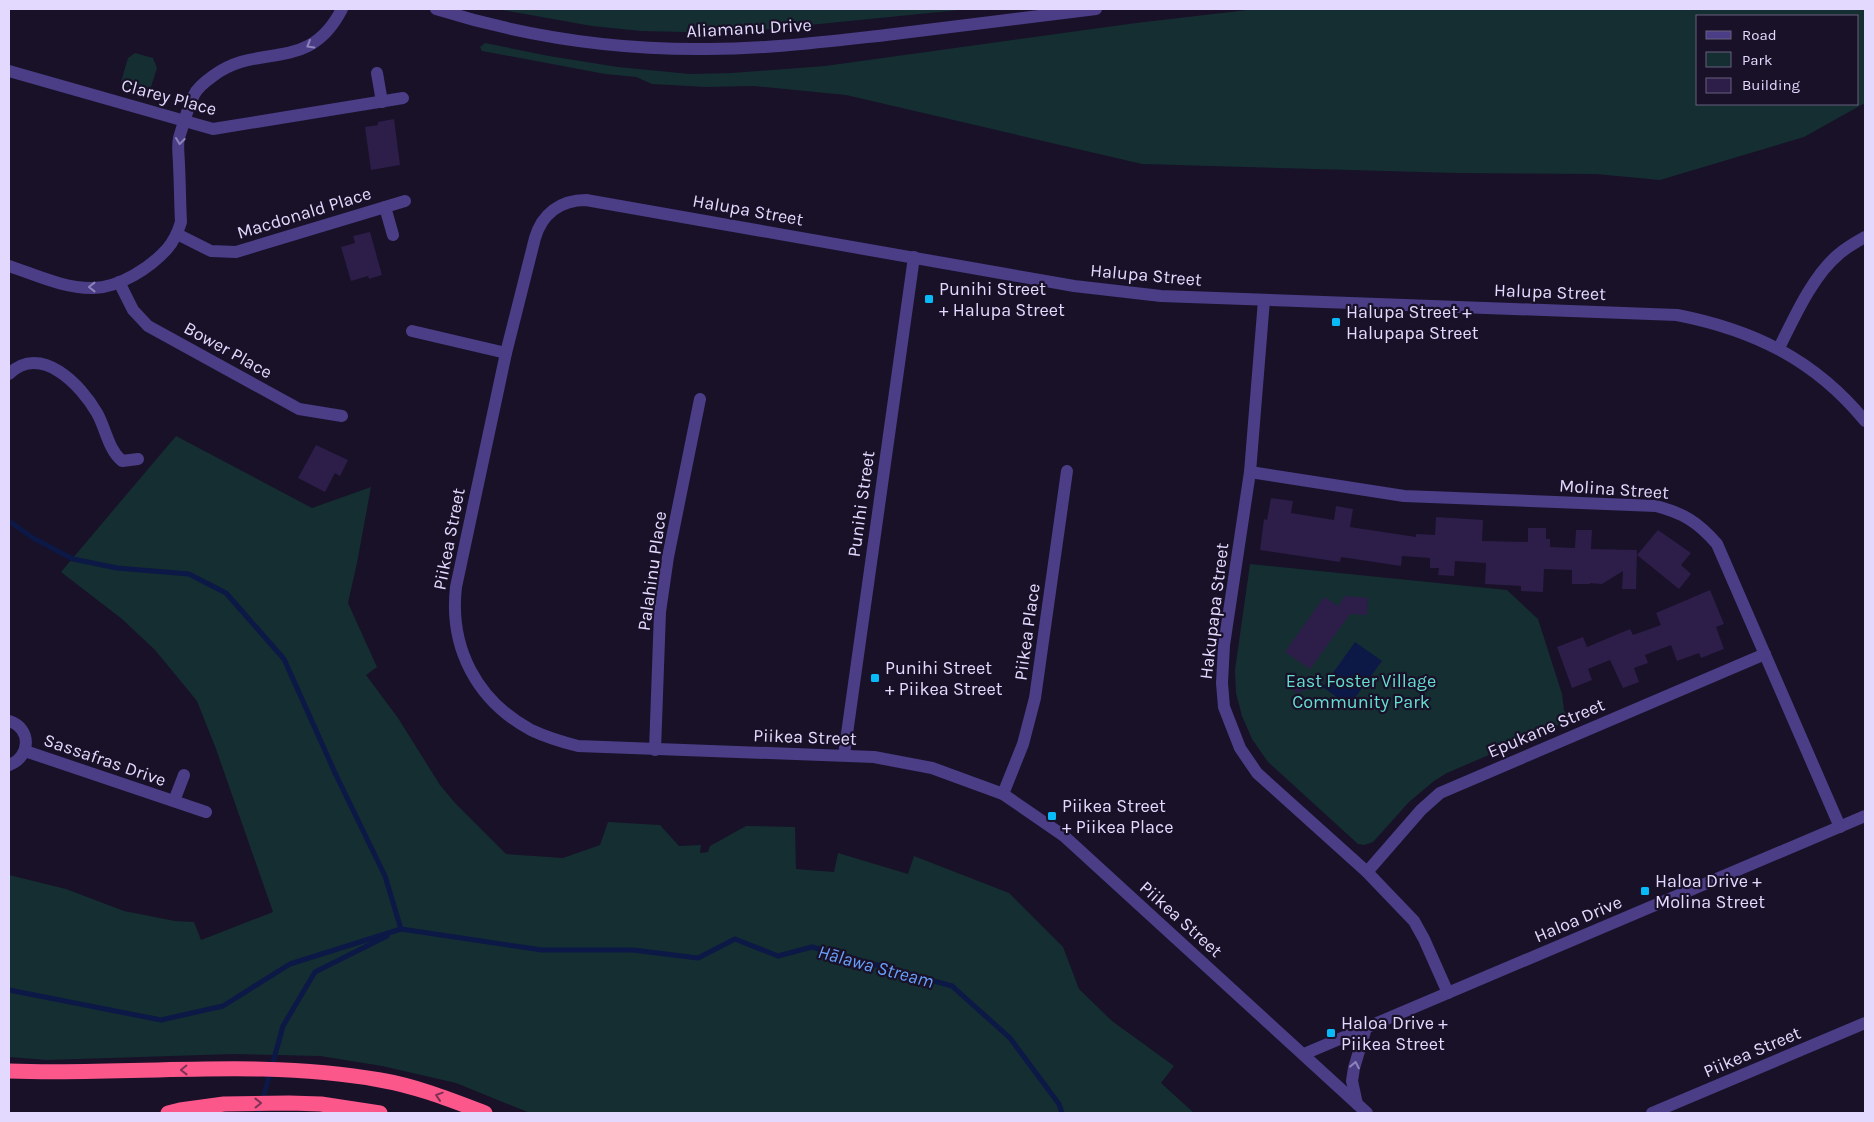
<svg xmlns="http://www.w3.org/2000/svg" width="1874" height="1122" font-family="Karla,sans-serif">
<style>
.green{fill:#142e32;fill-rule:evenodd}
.water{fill:#0c1846}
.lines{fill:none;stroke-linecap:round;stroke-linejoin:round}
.stream{stroke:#0c1846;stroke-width:5}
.building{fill:#2d1d49}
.minor{stroke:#4b3d86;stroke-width:12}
.tertiary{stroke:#4b3d86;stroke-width:12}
.motorway{stroke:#fb578b;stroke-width:15}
.oneway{stroke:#8f83bc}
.oneway2{stroke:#7e3055}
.poi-dot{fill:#09baf9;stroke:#181128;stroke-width:2}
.labels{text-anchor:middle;stroke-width:4.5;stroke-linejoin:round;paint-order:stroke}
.street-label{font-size:18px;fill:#e3d9fe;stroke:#181128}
.poi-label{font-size:18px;fill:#e3d9fe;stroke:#181128;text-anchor:start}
.park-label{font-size:18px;fill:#65ded3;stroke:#181128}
.water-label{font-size:19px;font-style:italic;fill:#69a0fb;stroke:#181128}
</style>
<rect width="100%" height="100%" fill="#181128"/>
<g class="green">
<path d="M497,9H970L729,33L641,31L592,26Z"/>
<path d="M1256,9H1865V103L1804,137L1660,180L1596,174L1456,173L1142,164L846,95L754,86L706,87L652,84L636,77L605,74L482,51L480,47L485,43L549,56L618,67L690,74L732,73L825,66L1136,23ZM1858,16V104H1698V16Z"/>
<path d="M135,53L153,58L157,68L149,93L124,86L121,82L128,58Z"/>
<path d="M176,436L312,508L371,487L357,563L348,603L377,667L366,675L398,718L440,785L455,803L506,854L563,858L600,845L608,822L660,825L679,846L701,845L700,853L708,852L710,846L746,826L795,827L796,869L834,872L838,853L908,874L914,856L1009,893L1063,947L1079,989L1112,1021L1174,1066L1161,1083L1194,1113H530L456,1083L382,1066L320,1056L234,1054L47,1060L9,1057V875L66,889L124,911L175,921L194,922L201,940L273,912L216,749L197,701L155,650L122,619L61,572Z"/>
<path d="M1250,564L1507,590L1538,619L1562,694L1564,710L1570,720L1447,773L1434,781L1409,802L1373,842L1364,845L1358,844L1268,762L1252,739L1242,716L1236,693L1235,670Z"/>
</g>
<path class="water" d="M1355,642L1382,661L1349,706L1323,687Z"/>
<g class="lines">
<g class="stream">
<path d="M9,521L33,538L73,559L117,568L189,574L226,593L284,659L336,775L385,876L401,929"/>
<path d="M9,990L161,1020L223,1006L290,964L401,929L542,950H633L698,958L735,939L778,956L812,947L952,986L1010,1038L1059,1104L1062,1113"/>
<path d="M259,1113L283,1026L315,972L387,936"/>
</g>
</g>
<g class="building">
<path d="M394,119L400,165L371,170L365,127L378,125V122Z"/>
<path d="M370,232L382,275L369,279L368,276L351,281L341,247L355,243L353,236Z"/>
<path d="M316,445L348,460L340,476L335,473L325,492L298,478Z"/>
<path d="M1271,498L1293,501L1291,513L1334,520L1336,506L1353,509L1350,527L1416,537V534L1435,535L1436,517L1483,520L1482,541L1528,542V528H1546V539H1550V547L1575,548L1576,530H1592L1591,549L1637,550L1636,589H1622L1623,571L1602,584L1590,583V584H1572V570L1544,569L1543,592L1521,591V586L1485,584L1486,563L1455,561L1454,576L1438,575L1439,568H1430V558L1402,556L1401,566L1341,557L1340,562L1260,550L1264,519L1267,520Z"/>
<path d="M1658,530L1691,553L1681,565L1691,574L1679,589L1637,555Z"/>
<path d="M1710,590L1724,624L1716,627L1724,649L1701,658L1699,653L1677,661L1671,645L1645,655L1648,663L1634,668L1639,682L1623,688L1610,660L1588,669L1592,680L1572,688L1557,647L1583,637L1587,647L1630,629L1633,635L1661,625L1656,613Z"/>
<path d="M1345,596L1368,598L1367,615L1350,614L1310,669L1285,652L1324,597L1338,606Z"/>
<path d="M1304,676L1308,689L1295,693L1291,681Z"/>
</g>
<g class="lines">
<g class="minor">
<path d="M9,71L213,129L403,98"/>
<path d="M377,73L382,102"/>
<path d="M385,207L393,235"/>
<path d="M177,234L211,251L236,252L405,201"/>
<path d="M9,266C36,275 65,289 94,288C120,287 150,268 167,249C174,241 178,232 181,222C180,203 180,184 179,165C179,157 177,146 179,138C182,128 189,104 194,95C197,88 206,81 213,76C260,41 308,75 342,9"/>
<path d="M119,282L133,310L148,326L299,409L342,416"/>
<path d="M1264,300L1250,472L1224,645L1222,683L1224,707L1240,748L1257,773L1367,872L1414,921L1424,939L1448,993"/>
<path d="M412,331L506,353"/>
<path d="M1779,348C1794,318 1813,275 1839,254C1847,247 1856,242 1865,237"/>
<path d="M9,374C41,343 81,385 97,413C106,429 108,449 122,461L138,459"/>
<path d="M1250,472L1404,496L1656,506C1683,513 1698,522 1717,544L1840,827"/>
<path d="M9,721C32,728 31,757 9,765"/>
<path d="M655,750L660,612L668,557L700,399"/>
<path d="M25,751L206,812"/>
<path d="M844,755L914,257"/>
<path d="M1003,794L1023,744L1035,698L1067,471"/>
<path d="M174,801L184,775"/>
<path d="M1367,872L1421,810L1440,793L1765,654"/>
<path d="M1367,1113L1064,836L1003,794L932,768L874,757L578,746C562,742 546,737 531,730C477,701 449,648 456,587L506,353L535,238C542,214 560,200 586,200L1074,286L1161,296L1677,315C1754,330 1815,360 1865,421"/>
<path d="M1652,1113L1865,1023"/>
</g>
<g class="tertiary">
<path d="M436,9C519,35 609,49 697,49C760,50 823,42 886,35C956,26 1026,18 1096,9"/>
<path d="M1304,1054L1865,816"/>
<path d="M1357,1104L1352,1081L1354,1068L1366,1028"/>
</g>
<g class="motorway">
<path d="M9,1071C132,1076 257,1058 380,1080C416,1086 451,1100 485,1113"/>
<path d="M168,1113L180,1110L224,1104L289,1103L321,1104L380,1113"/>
</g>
</g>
<defs><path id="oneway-chevron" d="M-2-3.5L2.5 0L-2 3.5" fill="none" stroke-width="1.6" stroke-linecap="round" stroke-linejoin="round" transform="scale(1.25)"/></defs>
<g class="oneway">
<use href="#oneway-chevron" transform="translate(310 45) rotate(150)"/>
<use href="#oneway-chevron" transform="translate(180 141) rotate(97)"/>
<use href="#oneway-chevron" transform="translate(92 287) rotate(180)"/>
<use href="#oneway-chevron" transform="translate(1355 1065) rotate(-79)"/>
</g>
<g class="oneway2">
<use href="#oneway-chevron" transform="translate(184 1070) rotate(179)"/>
<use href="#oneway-chevron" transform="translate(439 1096) rotate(-162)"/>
<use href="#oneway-chevron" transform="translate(258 1103) rotate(-1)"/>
</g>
<g class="poi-dot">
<rect x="924" y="294" width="10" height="10" rx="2.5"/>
<rect x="1331" y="317" width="10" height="10" rx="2.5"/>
<rect x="870" y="673" width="10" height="10" rx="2.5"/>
<rect x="1047" y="811" width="10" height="10" rx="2.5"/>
<rect x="1640" y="886" width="10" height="10" rx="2.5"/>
<rect x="1326" y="1028" width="10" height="10" rx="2.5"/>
</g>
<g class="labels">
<g class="street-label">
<text transform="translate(749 28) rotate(-3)" y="6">Aliamanu Drive</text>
<text transform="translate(169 97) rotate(15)" y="6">Clarey Place</text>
<text transform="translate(748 210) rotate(10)" y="6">Halupa Street</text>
<text transform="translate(304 213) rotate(-17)" y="6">Macdonald Place</text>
<text transform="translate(1146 275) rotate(5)" y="6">Halupa Street</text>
<text transform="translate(1550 292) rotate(2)" y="6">Halupa Street</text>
<text transform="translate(228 350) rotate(29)" y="6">Bower Place</text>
<text transform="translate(1614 489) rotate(4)" y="6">Molina Street</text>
<text transform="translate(861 504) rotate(-82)" y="6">Punihi Street</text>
<text transform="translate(449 539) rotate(-79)" y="6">Piikea Street</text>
<text transform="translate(652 571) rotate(-82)" y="6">Palahinu Place</text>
<text transform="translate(1214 611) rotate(-83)" y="6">Hakupapa Street</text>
<text transform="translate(1027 632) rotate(-82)" y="6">Piikea Place</text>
<text transform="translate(1546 728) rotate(-23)" y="6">Epukane Street</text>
<text transform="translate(805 737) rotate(2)" y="6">Piikea Street</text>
<text transform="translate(105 760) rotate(19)" y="6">Sassafras Drive</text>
<text transform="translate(1181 919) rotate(42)" y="6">Piikea Street</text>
<text transform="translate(1578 919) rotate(-23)" y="6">Haloa Drive</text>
<text transform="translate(1752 1052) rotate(-23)" y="6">Piikea Street</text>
</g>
<g class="poi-label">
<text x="939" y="295">Punihi Street<tspan x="939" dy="21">+ Halupa Street</tspan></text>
<text x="1346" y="318">Halupa Street +<tspan x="1346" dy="21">Halupapa Street</tspan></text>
<text x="885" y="674">Punihi Street<tspan x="885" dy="21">+ Piikea Street</tspan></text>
<text x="1062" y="812">Piikea Street<tspan x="1062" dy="21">+ Piikea Place</tspan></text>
<text x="1655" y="887">Haloa Drive +<tspan x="1655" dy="21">Molina Street</tspan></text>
<text x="1341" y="1029">Haloa Drive +<tspan x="1341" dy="21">Piikea Street</tspan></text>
</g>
<g class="park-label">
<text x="1361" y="687">East Foster Village<tspan x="1361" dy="21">Community Park</tspan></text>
</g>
<g class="water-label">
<text transform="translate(876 966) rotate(15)" y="7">Hālawa Stream</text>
</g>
</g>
<rect width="1874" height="1122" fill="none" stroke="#e3d9fe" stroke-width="20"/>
<rect x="1696" y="15" width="162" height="90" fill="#181128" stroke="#69617e"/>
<rect x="1706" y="31" width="25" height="8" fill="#4b3d86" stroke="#69617e"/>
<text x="1742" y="40" font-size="15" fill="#e3d9fe">Road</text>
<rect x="1706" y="52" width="25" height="15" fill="#142e32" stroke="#69617e"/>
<text x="1742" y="65" font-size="15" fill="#e3d9fe">Park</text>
<rect x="1706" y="78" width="25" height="15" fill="#2d1d49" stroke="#69617e"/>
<text x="1742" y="90" font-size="15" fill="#e3d9fe">Building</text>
</svg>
